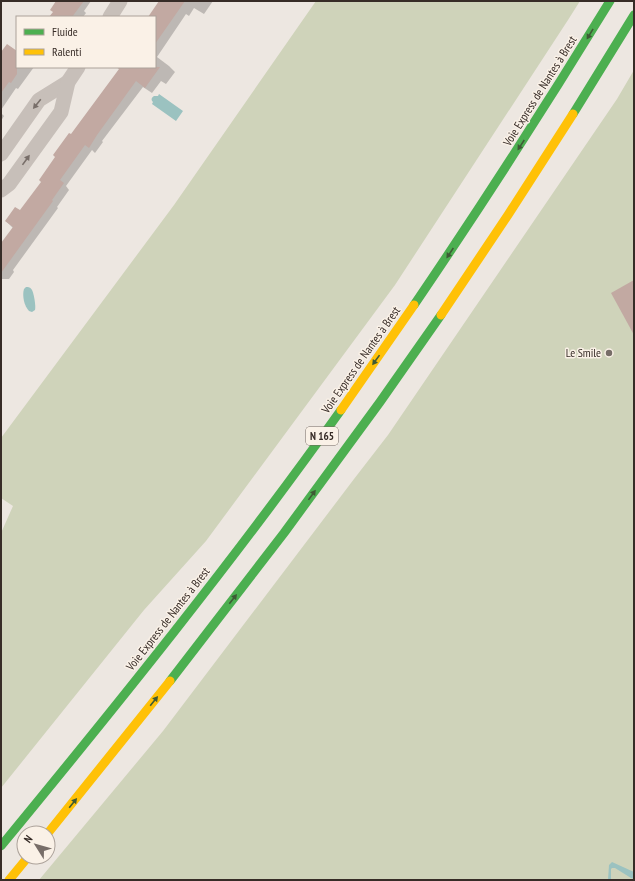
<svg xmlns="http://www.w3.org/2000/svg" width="635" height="881" font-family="'PT Sans Narrow',sans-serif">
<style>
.green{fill:#cfd3ba}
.water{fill:#9bc2c0}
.shadow{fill:#0003}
.building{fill:#c2a9a2}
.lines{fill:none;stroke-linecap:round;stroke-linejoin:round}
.street{stroke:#c7bfb9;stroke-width:15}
.fast{stroke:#4caf50;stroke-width:9}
.slow{stroke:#ffc107;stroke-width:9}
.oneway{fill:#3e5a35}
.oneway2{fill:#786e69}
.poi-dot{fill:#776d68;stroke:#faf1e7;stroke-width:1.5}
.labels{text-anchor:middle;stroke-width:3;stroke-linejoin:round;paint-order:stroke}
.shield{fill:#faf1e7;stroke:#726761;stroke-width:1}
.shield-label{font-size:11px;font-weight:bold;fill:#372c27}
.street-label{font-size:12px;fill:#372c27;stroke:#faf1e7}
.poi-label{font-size:12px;fill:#372c27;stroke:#faf1e7;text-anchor:end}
</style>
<rect width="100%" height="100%" fill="#ede7e1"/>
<g class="green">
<path d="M316,1H580L568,20L395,285L206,541L144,610L1,788V533L13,506L1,498V438L174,205Z"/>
<path d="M634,70V880H39L163,731L354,479L388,435L617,99Z"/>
</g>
<g class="water">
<path d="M159,94L183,111L176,121L152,104L153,102C151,100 151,98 154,96H158Z"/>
<path d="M26,287C29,287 30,287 32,290C34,294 36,306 35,310L32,312L29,311C24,306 22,295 24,289Z"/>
<path d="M612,862L634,872V879L631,878L615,868H612L611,869V880H608L609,865Z"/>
</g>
<g class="shadow">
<path d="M58,1H91L84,11L86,13L83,17H50L54,12Z"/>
<path d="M160,1H213L204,14L194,8L189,16L186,14L157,57L169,66L175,72L166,84L161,81L152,93L143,87L102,141L103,142L95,153L92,150L66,186L69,190L57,207L58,208L13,270L14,272L9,279H1V245L13,228L6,221L20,211L42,182L71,136L122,67H155V17H149Z"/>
<path d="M17,52V67H34L18,89L16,88L1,110V54Z"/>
<path d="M1,113L4,116L1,121Z"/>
</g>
<g class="building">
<path d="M56,1H84L72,17H49L53,12L50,10Z"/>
<path d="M159,1H185L155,44V17H148Z"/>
<path d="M7,44L17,51V74L11,83L9,82L1,93V52Z"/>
<path d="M116,67H160L145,88L136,81L97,135L89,148L85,145L60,180L64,183L52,200L53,201L1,273V243L13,227L5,221L15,207L20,210L41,182L39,180L55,157L53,155L69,133L71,134L119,69Z"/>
<path d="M634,280V335L611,293Z"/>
</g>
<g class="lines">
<g class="street">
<path d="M110,17L120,1"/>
<path d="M1,154L39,100L68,82"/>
<path d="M1,190L9,184L61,112L68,82L78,67"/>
</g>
<g class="fast">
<path d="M573,114L634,15"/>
<path d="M414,305C482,205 547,104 610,1"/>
<path d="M170,681L284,533L380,402L441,315"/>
<path d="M1,846C118,704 234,560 341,410"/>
</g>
<g class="slow">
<path d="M441,315L508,215L573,114"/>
<path d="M341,410L414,305"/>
<path d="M48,833L170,681"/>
<path d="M9,880L28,857"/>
</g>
</g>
<defs><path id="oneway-solid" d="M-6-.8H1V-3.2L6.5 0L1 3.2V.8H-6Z"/></defs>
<g class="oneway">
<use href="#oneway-solid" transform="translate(590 34) rotate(121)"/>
<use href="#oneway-solid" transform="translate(521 145) rotate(123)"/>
<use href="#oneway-solid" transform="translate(450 253) rotate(124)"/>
<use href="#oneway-solid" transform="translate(376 360) rotate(126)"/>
<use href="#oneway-solid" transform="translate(312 495) rotate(-54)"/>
<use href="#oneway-solid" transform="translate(233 599) rotate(-52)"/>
<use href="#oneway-solid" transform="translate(154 701) rotate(-51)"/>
<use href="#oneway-solid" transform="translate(73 803) rotate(-51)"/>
</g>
<g class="oneway2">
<use href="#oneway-solid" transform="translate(37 104) rotate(129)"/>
<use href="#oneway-solid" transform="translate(26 160) rotate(-54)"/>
</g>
<circle class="poi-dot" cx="609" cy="353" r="4"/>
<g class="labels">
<rect class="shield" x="306" y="427" width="32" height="18" rx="3"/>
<g class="shield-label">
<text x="322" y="440">N 165</text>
</g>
<g class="street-label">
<text transform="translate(540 91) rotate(-58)" y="4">Voie Express de Nantes à Brest</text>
<text transform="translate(361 360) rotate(-55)" y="4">Voie Express de Nantes à Brest</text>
<text transform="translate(168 619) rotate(-52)" y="4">Voie Express de Nantes à Brest</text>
</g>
<g class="poi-label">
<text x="601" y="357">Le Smile</text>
</g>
</g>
<rect width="635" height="881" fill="none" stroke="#372c27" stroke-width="4"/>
<rect x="16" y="16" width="140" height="52" fill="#faf1e7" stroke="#aca29a"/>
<rect x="24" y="29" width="20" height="6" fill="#4caf50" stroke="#aca29a"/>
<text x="52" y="36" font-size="12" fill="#372c27">Fluide</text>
<rect x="24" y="49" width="20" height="6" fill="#ffc107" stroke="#aca29a"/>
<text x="52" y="56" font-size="12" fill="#372c27">Ralenti</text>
<g transform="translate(36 845) rotate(307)"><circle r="19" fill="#faf1e7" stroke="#aca29a"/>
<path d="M0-3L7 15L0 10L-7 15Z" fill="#776d68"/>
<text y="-6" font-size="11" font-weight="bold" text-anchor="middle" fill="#372c27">N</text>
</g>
</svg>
